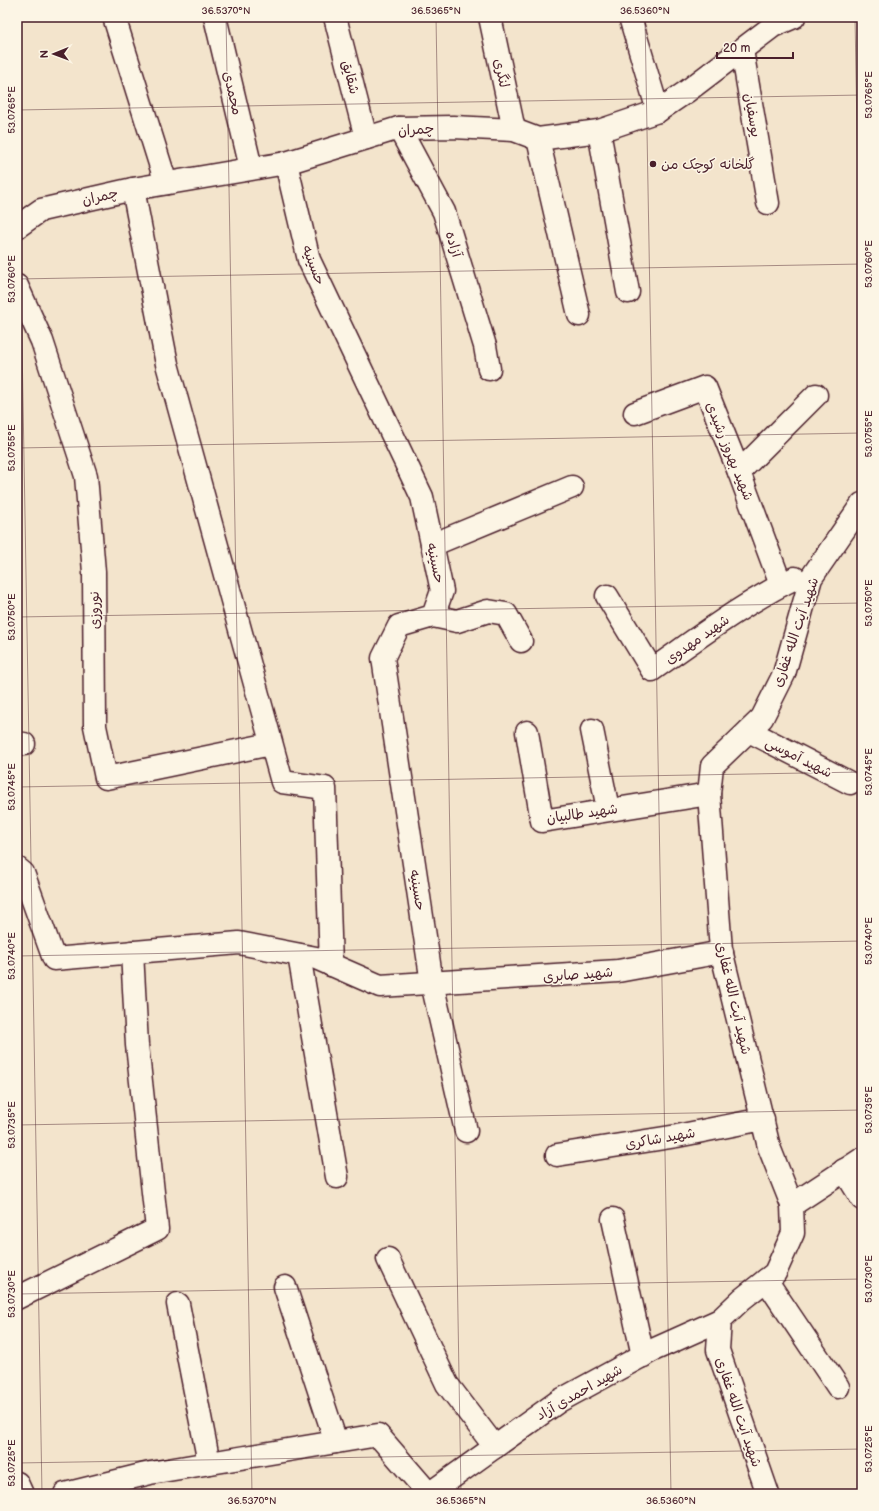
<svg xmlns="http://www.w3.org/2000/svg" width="879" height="1511" font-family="'Balsamiq Sans','Playpen Sans Arabic',sans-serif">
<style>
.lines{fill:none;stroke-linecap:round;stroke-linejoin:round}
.minor-casing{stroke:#4a1f2b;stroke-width:25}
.minor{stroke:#fcf5e5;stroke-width:22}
.ticks{fill:none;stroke:#4a1f2b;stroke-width:1;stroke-opacity:0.45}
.poi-dot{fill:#4a1f2b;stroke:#fcf5e5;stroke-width:1.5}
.labels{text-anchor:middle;stroke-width:3;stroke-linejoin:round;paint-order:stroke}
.street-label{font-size:14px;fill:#4a1f2b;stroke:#fcf5e5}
.poi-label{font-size:14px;fill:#4a1f2b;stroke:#fcf5e5;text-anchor:start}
.neatline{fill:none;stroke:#4a1f2b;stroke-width:1.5}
.ticks-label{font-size:10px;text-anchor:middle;fill:#4a1f2b}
</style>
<rect width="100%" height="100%" fill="#f3e4cc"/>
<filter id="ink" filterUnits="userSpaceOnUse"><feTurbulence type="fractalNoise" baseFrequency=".025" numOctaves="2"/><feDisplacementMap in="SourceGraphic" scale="8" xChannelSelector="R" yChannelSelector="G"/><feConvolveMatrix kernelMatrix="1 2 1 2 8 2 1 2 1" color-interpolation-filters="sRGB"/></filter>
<g filter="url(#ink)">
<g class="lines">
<defs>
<g id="minor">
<path d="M114,17L166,183"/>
<path d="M215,17L251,168"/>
<path d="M335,17L366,138"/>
<path d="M490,17L514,130"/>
<path d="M630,17L658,111"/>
<path d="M742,50L768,203"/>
<path d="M399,128L444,212L485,346L489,369"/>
<path d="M599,131L628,292"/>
<path d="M538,139L579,315"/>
<path d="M286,163L309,260L422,497L442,591L433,616L399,626L383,658L432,983L466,1131"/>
<path d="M133,189L167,364L282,782L325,788L331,965"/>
<path d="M17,227L41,210L133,189L286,163L399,128L453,127L514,130L538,139L599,131L658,111L686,92L773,26L794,17"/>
<path d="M17,286L42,341L86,476L94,572L95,726L106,778L271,744"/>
<path d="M635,413L705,387L739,472L781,585"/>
<path d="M739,472L816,395"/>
<path d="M432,545L572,487"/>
<path d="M607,596L652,670C698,638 744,603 795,578"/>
<path d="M433,616L457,621L488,611L506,614L521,641"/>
<path d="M592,730L608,809"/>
<path d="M749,731L850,783"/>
<path d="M527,732L542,821L709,794"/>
<path d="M17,743L24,744"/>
<path d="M17,868L23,873L54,959L239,943L316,958L380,986L618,971L722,952"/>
<path d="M299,955L337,1177"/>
<path d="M557,1155L677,1136L763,1119"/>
<path d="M844,1170L862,1199"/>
<path d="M792,1205L862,1159"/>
<path d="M613,1219L643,1356"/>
<path d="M388,1259L447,1384L495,1447"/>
<path d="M766,1280L838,1387"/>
<path d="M285,1287L336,1442"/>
<path d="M17,1298L157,1229L137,1045L132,952"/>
<path d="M178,1304L209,1463"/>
<path d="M17,1483L22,1494"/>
<path d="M65,1494L150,1473L378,1435L429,1494"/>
<path d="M429,1494L559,1401L653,1350L720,1320"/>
<path d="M768,1494L718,1350L720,1320L742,1299L775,1273L793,1233L792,1205L769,1147L721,950L709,794L712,766L762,718L784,674L811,578L862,504"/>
</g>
</defs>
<use href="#minor" class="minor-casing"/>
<use href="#minor" class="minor"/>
</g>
</g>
<path class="ticks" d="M226,17L252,1494M436,17L461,1494M645,17L671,1494M855,17L862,421M17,55L42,1494M17,110L862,95M17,279L862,264M17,448L862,433M17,617L862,603M17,787L862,772M17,956L862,941M17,1125L862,1110M17,1294L862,1279M17,1463L862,1449"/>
<circle class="poi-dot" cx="653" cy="164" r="4"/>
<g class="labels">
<g class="street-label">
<text transform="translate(502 73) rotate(78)" y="5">لنگری</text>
<text transform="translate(351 77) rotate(75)" y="5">شقایق</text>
<text transform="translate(233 93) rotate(77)" y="5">محمدی</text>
<text transform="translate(753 115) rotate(80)" y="5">یوسفیان</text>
<text transform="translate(416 129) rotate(-4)" y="5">چمران</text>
<text transform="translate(100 196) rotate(-13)" y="5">چمران</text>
<text transform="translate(454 244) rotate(73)" y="5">آزاده</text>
<text transform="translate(314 265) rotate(69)" y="5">حسینیه</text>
<text transform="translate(730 451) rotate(68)" y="5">شهید بهروز رشیدی</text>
<text transform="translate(436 563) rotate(78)" y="5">حسینیه</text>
<text transform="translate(94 610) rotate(-91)" y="5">نوروزی</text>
<text transform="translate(795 632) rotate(-71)" y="5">شهید آیت الله غفاری</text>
<text transform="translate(697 639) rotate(-35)" y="5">شهید مهدوی</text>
<text transform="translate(799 757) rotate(27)" y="5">شهید آموسی</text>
<text transform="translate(582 813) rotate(-8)" y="5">شهید طالبیان</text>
<text transform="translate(418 890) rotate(81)" y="5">حسینیه</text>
<text transform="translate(578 974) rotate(-4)" y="5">شهید صابری</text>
<text transform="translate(734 998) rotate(77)" y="5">شهید آیت الله غفاری</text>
<text transform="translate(660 1138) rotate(-10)" y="5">شهید شاکری</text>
<text transform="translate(579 1392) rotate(-30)" y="5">شهید احمدی آزاد</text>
<text transform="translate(739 1412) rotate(71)" y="5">شهید آیت الله غفاری</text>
</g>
<g class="poi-label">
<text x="661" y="169">گلخانه کوچک من</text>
</g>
</g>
<rect width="879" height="1511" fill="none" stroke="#fcf5e5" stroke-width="44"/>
<g transform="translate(54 54) rotate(269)" stroke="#fcf5e5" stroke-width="3" paint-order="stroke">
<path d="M0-3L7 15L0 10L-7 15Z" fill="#4a1f2b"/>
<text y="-6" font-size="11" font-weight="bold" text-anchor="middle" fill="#4a1f2b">N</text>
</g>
<path d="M717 52v6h76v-6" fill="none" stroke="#4a1f2b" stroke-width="2"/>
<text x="723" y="52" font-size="12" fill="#4a1f2b" stroke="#fcf5e5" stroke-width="3" paint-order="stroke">20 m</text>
<rect x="22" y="22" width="835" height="1467" class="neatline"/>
<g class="ticks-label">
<text x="226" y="14">36.5370°N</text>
<text x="436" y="14">36.5365°N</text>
<text x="645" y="14">36.5360°N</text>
<text transform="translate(868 95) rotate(-90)" y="4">53.0765°E</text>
<text transform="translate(11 110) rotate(-90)" y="4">53.0765°E</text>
<text transform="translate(868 264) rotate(-90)" y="4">53.0760°E</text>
<text transform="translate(11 279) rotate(-90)" y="4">53.0760°E</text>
<text transform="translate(868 434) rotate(-90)" y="4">53.0755°E</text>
<text transform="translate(11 448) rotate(-90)" y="4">53.0755°E</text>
<text transform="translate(868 603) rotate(-90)" y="4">53.0750°E</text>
<text transform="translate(11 617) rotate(-90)" y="4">53.0750°E</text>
<text transform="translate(868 772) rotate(-90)" y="4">53.0745°E</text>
<text transform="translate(11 787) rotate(-90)" y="4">53.0745°E</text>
<text transform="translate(868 941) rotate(-90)" y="4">53.0740°E</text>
<text transform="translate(11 956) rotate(-90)" y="4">53.0740°E</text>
<text transform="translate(868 1110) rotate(-90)" y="4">53.0735°E</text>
<text transform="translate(11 1125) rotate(-90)" y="4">53.0735°E</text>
<text transform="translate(868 1279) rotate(-90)" y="4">53.0730°E</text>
<text transform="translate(11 1294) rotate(-90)" y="4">53.0730°E</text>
<text transform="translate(868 1449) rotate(-90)" y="4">53.0725°E</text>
<text transform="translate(11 1463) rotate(-90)" y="4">53.0725°E</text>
<text x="252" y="1504">36.5370°N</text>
<text x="461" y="1504">36.5365°N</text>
<text x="671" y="1504">36.5360°N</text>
</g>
</svg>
